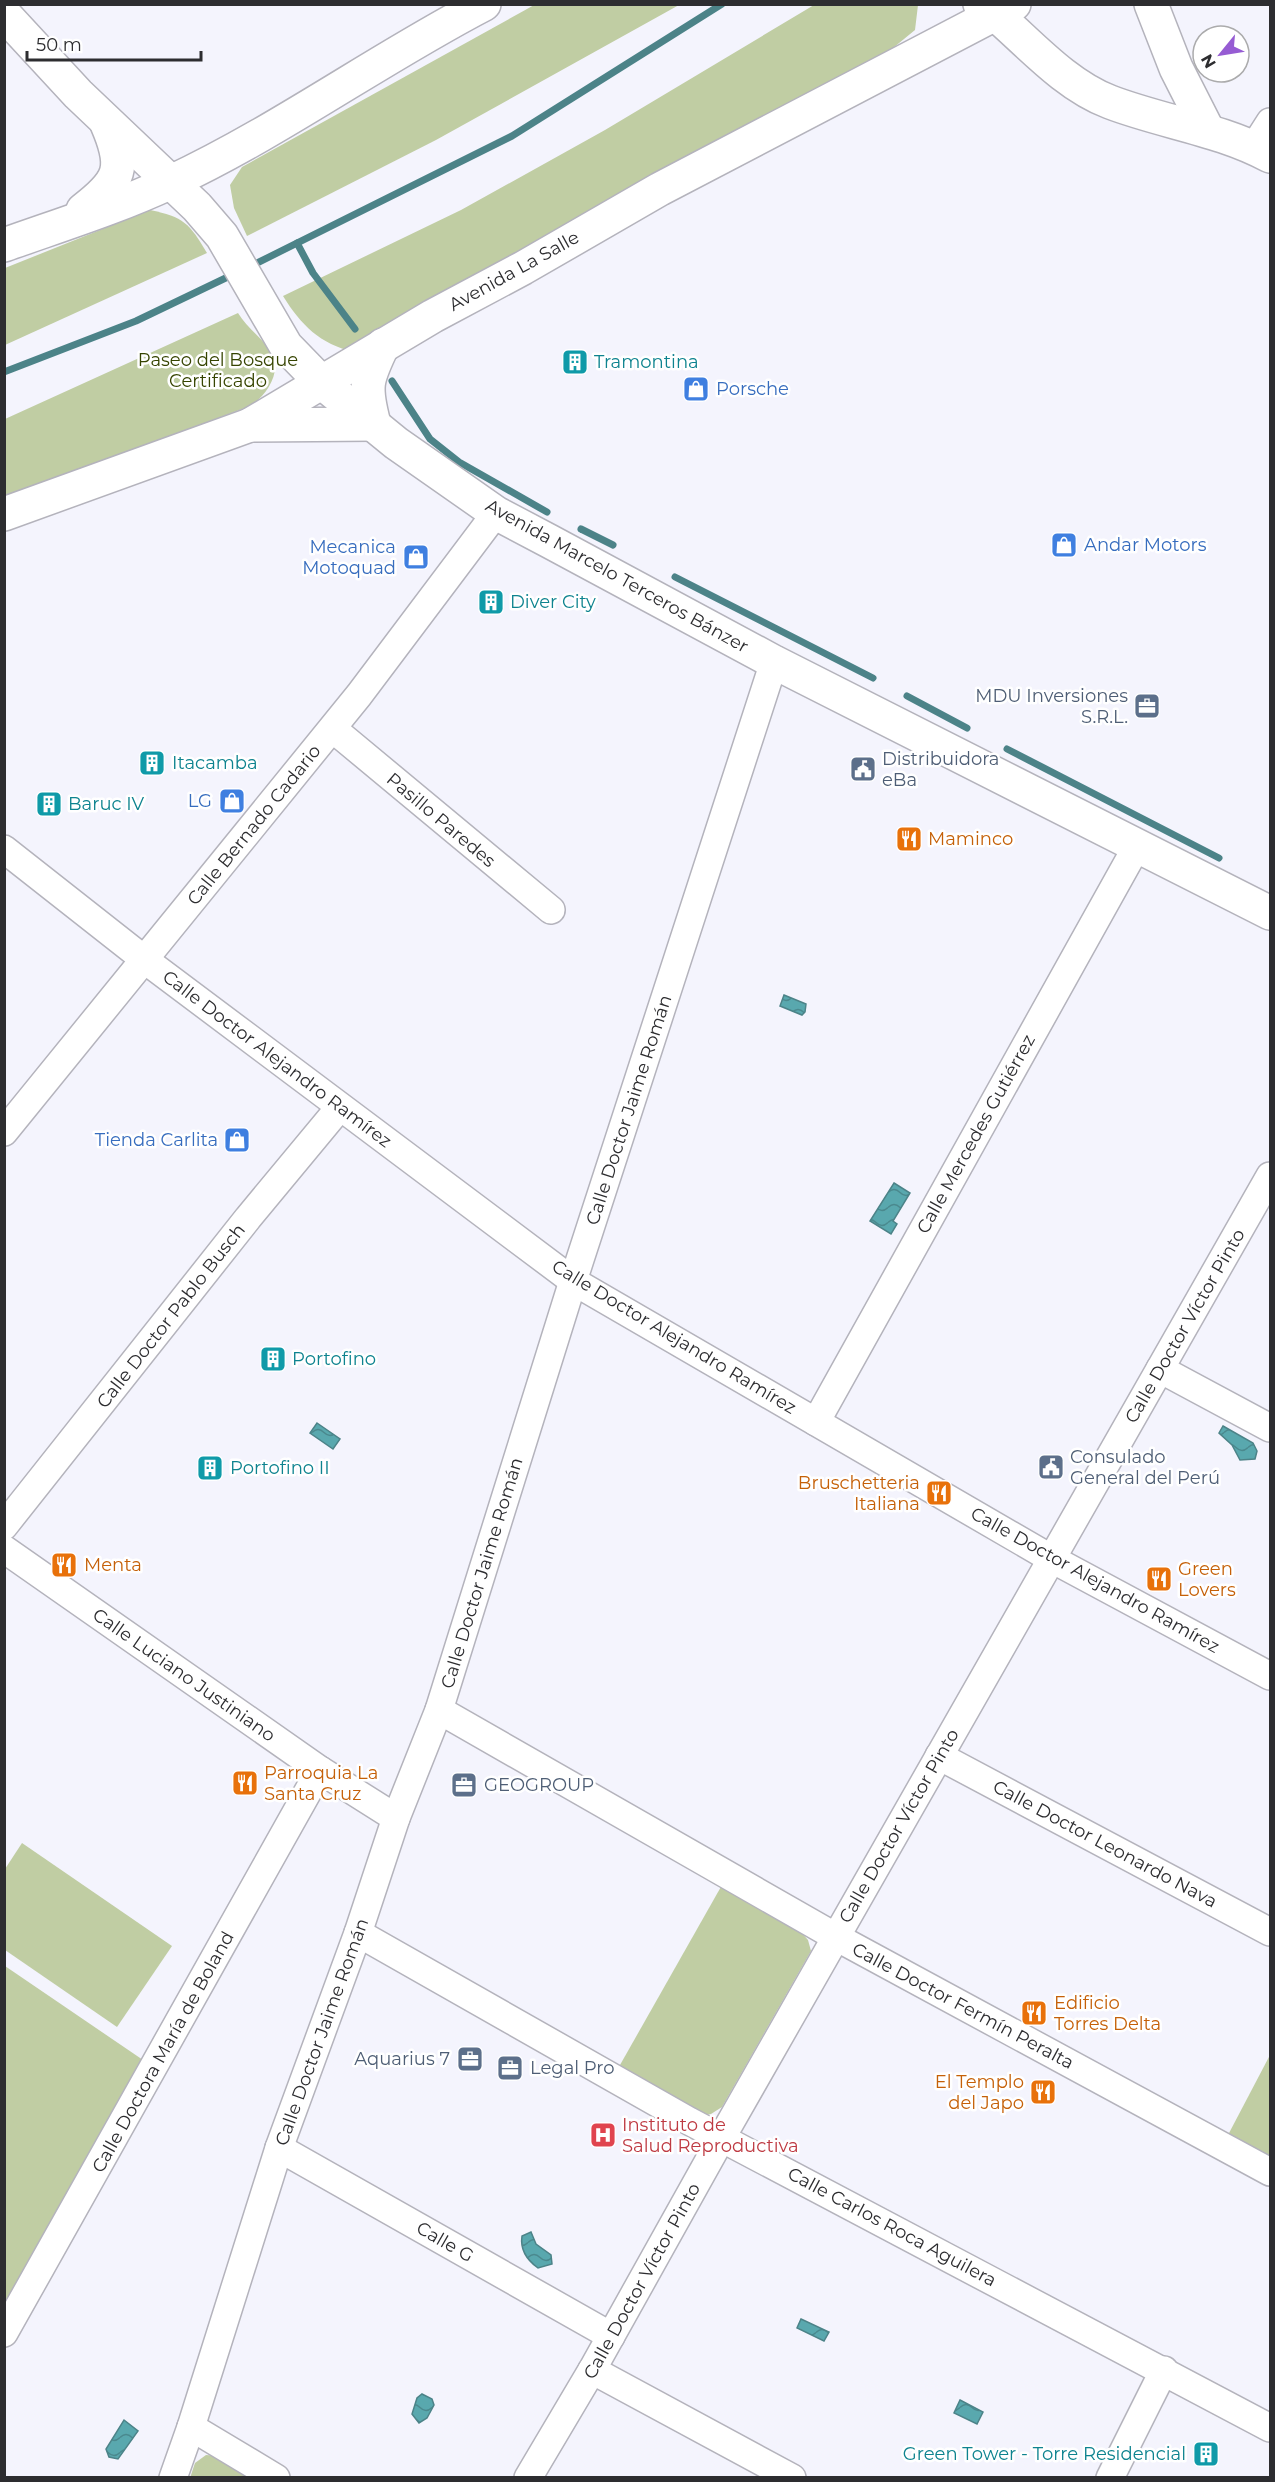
<svg xmlns="http://www.w3.org/2000/svg" width="1275" height="2482" font-family="Montserrat,sans-serif">
<style>
.green{fill:#c0cda3}
.water{fill:url(#water-waves);stroke:#4c8388;stroke-width:1.5}
.lines{fill:none;stroke-linecap:round;stroke-linejoin:round}
.stream{stroke:#4c8388;stroke-width:7}
.street-casing{stroke:#b4b3bc;stroke-width:30}
.secondary-casing{stroke:#b4b3bc;stroke-width:36}
.street{stroke:#fff;stroke-width:27}
.secondary{stroke:#fff;stroke-width:33}
.labels{text-anchor:middle;stroke-width:5;stroke-linejoin:round;paint-order:stroke}
.street-label{font-size:18px;fill:#2d2d30;stroke:#fff}
.park-label{font-size:18px;fill:#364401;stroke:#fff}
.culture-label{font-size:18px;fill:#0d838f;stroke:#fff;text-anchor:start}
.shop-label{font-size:18px;fill:#366cbe;stroke:#fff;text-anchor:end}
.service-label{font-size:18px;fill:#4e5e75;stroke:#fff;text-anchor:start}
.food-label{font-size:18px;fill:#c56008;stroke:#fff;text-anchor:start}
.health-label{font-size:18px;fill:#be3a42;stroke:#fff;text-anchor:start}
</style>
<defs>
<pattern id="water-waves" width="16" height="10" patternUnits="userSpaceOnUse" patternTransform="scale(1.5)"><rect width="16" height="10" fill="#59a8ae"/><path d="M0 5q4-4 8 0t8 0" fill="none" stroke="#4a898e"/></pattern>
</defs>
<rect width="100%" height="100%" fill="#f4f4fd"/>
<g class="green">
<path d="M536,4L679,5L436,140L247,236L234,208L230,185L242,167Z"/>
<path d="M814,5H918L915,30L893,48L354,352C320,344 301,325 283,296L461,210L605,130Z"/>
<path d="M150,210C184,217 189,223 207,253L5,345V268Z"/>
<path d="M238,313C247,328 266,342 272,353C282,373 266,396 250,406L5,498V419Z"/>
<path d="M22,1843L172,1946L117,2027L5,1950V1869Z"/>
<path d="M722,1885L801,1932L808,1940L811,1951L722,2107L711,2114L701,2116L620,2065Z"/>
<path d="M5,1966L143,2060L5,2302Z"/>
<path d="M1270,2055V2159L1228,2135Z"/>
<path d="M206,2455L219,2456L256,2478H190L195,2463Z"/>
</g>
<g class="water">
<path d="M784,995L806,1004L805,1012L802,1015L780,1006Z"/>
<path d="M894,1183L910,1193L893,1221L897,1224L891,1234L870,1221Z"/>
<path d="M317,1423L340,1439L333,1449L310,1433Z"/>
<path d="M1223,1426L1253,1443L1257,1451L1255,1459L1240,1460L1232,1445L1219,1433Z"/>
<path d="M531,2232L536,2244L551,2255L552,2264L538,2268C527,2260 520,2249 522,2236Z"/>
<path d="M801,2319L829,2332L824,2341L797,2328Z"/>
<path d="M422,2394L432,2399L434,2405L427,2418L419,2423L412,2414L417,2398Z"/>
<path d="M960,2400L983,2412L977,2424L954,2413Z"/>
<path d="M124,2420L138,2431L118,2459L109,2457L106,2449Z"/>
</g>
<g class="lines">
<g class="stream">
<path d="M297,243L313,273L355,329"/>
<path d="M249,267L512,136L722,4"/>
<path d="M4,372L136,321L234,274"/>
<path d="M392,381L430,439L459,462L547,512"/>
<path d="M581,529L613,545"/>
<path d="M675,577L873,678"/>
<path d="M907,696L967,728"/>
<path d="M1007,749L1219,858"/>
</g>
<defs>
<g id="street">
<path d="M1254,147L1270,122"/>
<path d="M333,729L551,910"/>
<path d="M4,849L145,960L573,1281L1052,1559L1270,1676"/>
<path d="M4,1132L359,695L496,513"/>
<path d="M1160,1369L1270,1428"/>
<path d="M816,1422L1137,846"/>
<path d="M4,1526L248,1218L340,1107"/>
<path d="M4,1549L320,1770L396,1818"/>
<path d="M439,1710L836,1937L1270,2172"/>
<path d="M939,1756L1270,1932"/>
<path d="M358,1933L689,2121L1270,2428"/>
<path d="M279,2148L611,2336"/>
<path d="M4,2333L320,1770"/>
<path d="M592,2370L792,2478"/>
<path d="M191,2427L276,2478"/>
<path d="M173,2478L191,2427L279,2148L358,1933L396,1818L439,1710L573,1281L774,662"/>
<path d="M528,2478L592,2370L722,2137L1270,1176"/>
<path d="M1110,2478L1164,2370"/>
</g>
<g id="secondary">
<path d="M980,4L994,13C1029,43 1065,85 1110,102C1162,122 1220,129 1270,156"/>
<path d="M1151,4L1176,68L1208,131"/>
<path d="M4,14L78,94L197,207L222,236L286,346L320,381L396,443L496,513L549,541L774,662L1270,913"/>
<path d="M83,210C121,181 126,168 107,124"/>
<path d="M4,245C60,225 118,207 171,182C280,131 378,59 484,4"/>
<path d="M374,424C364,386 366,380 383,345"/>
<path d="M250,425L374,424"/>
<path d="M4,514L250,425L433,316L523,268L660,189L1014,4"/>
</g>
</defs>
<use href="#street" class="street-casing"/>
<use href="#secondary" class="secondary-casing"/>
<use href="#street" class="street"/>
<use href="#secondary" class="secondary"/>
</g>
<defs>
<symbol id="building-square" viewBox="-11 -11 22 22"><rect x="-9" y="-9" width="18" height="18" rx="4" fill="#0f9aa8" stroke="#fff"/><path d="M-4-6H4V6H1V3H-1V6H-4ZM-2.5-4.3h1.7v1.8h-1.7ZM.8-4.3h1.7v1.8H.8ZM-2.5-1h1.7V.8h-1.7ZM.8-1h1.7V.8H.8Z" fill="#fff"/></symbol>
<symbol id="shop-square" viewBox="-11 -11 22 22"><rect x="-9" y="-9" width="18" height="18" rx="4" fill="#3f7fe0" stroke="#fff"/><path d="M-5-2.5h2.3a2.7 3.5 0 0 1 5.4 0H5L5.5 6h-11ZM-1.5-2.5h3a1.5 2.3 0 0 0-3 0Z" fill="#fff"/></symbol>
<symbol id="office-square" viewBox="-11 -11 22 22"><rect x="-9" y="-9" width="18" height="18" rx="4" fill="#5c6f8a" stroke="#fff"/><path d="M-6-3h4V-5.5h4V-3h4V5H-6ZM-1-4.5V-3h2v-1.5ZM-6 0V1H6V0Z" fill="#fff"/></symbol>
<symbol id="civic-square" viewBox="-11 -11 22 22"><rect x="-9" y="-9" width="18" height="18" rx="4" fill="#5c6f8a" stroke="#fff"/><path d="M-.6-6.5H3V-4.5H.6V-3L4-1V1h2V6H-6V1h2V-1L-.6-3ZM-1.2 2.5V6h2.4V2.5Z" fill="#fff"/></symbol>
<symbol id="restaurant-square" viewBox="-11 -11 22 22"><rect x="-9" y="-9" width="18" height="18" rx="4" fill="#e8710a" stroke="#fff"/><path d="M-5-6h1v4h1v-4h1v4h1v-4h1v5L-1.5 .5V6h-2V.5L-5-1ZM5-6V6H3V1.5H1.5Q1.5-4 5-6Z" fill="#fff"/></symbol>
<symbol id="hospital-square" viewBox="-11 -11 22 22"><rect x="-9" y="-9" width="18" height="18" rx="4" fill="#e0444e" stroke="#fff"/><path d="M-5-5h3v3.5h4V-5h3V5h-3V1.5h-4V5h-3Z" fill="#fff"/></symbol>
</defs>
<g fill-rule="evenodd">
<use href="#building-square" x="560" y="347" width="30" height="30"/>
<use href="#shop-square" x="681" y="374" width="30" height="30"/>
<use href="#shop-square" x="1049" y="530" width="30" height="30"/>
<use href="#shop-square" x="401" y="542" width="30" height="30"/>
<use href="#building-square" x="476" y="587" width="30" height="30"/>
<use href="#office-square" x="1132" y="691" width="30" height="30"/>
<use href="#building-square" x="137" y="748" width="30" height="30"/>
<use href="#civic-square" x="848" y="754" width="30" height="30"/>
<use href="#shop-square" x="217" y="786" width="30" height="30"/>
<use href="#building-square" x="34" y="789" width="30" height="30"/>
<use href="#restaurant-square" x="894" y="824" width="30" height="30"/>
<use href="#shop-square" x="222" y="1125" width="30" height="30"/>
<use href="#building-square" x="258" y="1344" width="30" height="30"/>
<use href="#civic-square" x="1036" y="1452" width="30" height="30"/>
<use href="#building-square" x="195" y="1453" width="30" height="30"/>
<use href="#restaurant-square" x="924" y="1478" width="30" height="30"/>
<use href="#restaurant-square" x="49" y="1550" width="30" height="30"/>
<use href="#restaurant-square" x="1144" y="1564" width="30" height="30"/>
<use href="#restaurant-square" x="230" y="1768" width="30" height="30"/>
<use href="#office-square" x="449" y="1770" width="30" height="30"/>
<use href="#restaurant-square" x="1019" y="1998" width="30" height="30"/>
<use href="#office-square" x="455" y="2044" width="30" height="30"/>
<use href="#office-square" x="495" y="2053" width="30" height="30"/>
<use href="#restaurant-square" x="1028" y="2077" width="30" height="30"/>
<use href="#hospital-square" x="588" y="2120" width="30" height="30"/>
<use href="#building-square" x="1191" y="2439" width="30" height="30"/>
</g>
<g class="labels">
<g class="street-label">
<text transform="translate(514 271) rotate(-29)" y="6">Avenida La Salle</text>
<text transform="translate(617 576) rotate(29)" y="6">Avenida Marcelo Terceros Bánzer</text>
<text transform="translate(441 820) rotate(40)" y="6">Pasillo Paredes</text>
<text transform="translate(254 825) rotate(-51)" y="6">Calle Bernado Cadario</text>
<text transform="translate(277 1059) rotate(37)" y="6">Calle Doctor Alejandro Ramírez</text>
<text transform="translate(629 1110) rotate(-72)" y="6">Calle Doctor Jaime Román</text>
<text transform="translate(976 1134) rotate(-61)" y="6">Calle Mercedes Gutiérrez</text>
<text transform="translate(171 1316) rotate(-52)" y="6">Calle Doctor Pablo Busch</text>
<text transform="translate(1185 1326) rotate(-60)" y="6">Calle Doctor Víctor Pinto</text>
<text transform="translate(674 1337) rotate(31)" y="6">Calle Doctor Alejandro Ramírez</text>
<text transform="translate(482 1573) rotate(-73)" y="6">Calle Doctor Jaime Román</text>
<text transform="translate(1095 1580) rotate(29)" y="6">Calle Doctor Alejandro Ramírez</text>
<text transform="translate(184 1675) rotate(35)" y="6">Calle Luciano Justiniano</text>
<text transform="translate(899 1826) rotate(-60)" y="6">Calle Doctor Víctor Pinto</text>
<text transform="translate(1105 1844) rotate(28)" y="6">Calle Doctor Leonardo Nava</text>
<text transform="translate(963 2006) rotate(28)" y="6">Calle Doctor Fermín Peralta</text>
<text transform="translate(322 2032) rotate(-70)" y="6">Calle Doctor Jaime Román</text>
<text transform="translate(163 2052) rotate(-61)" y="6">Calle Doctora María de Boland</text>
<text transform="translate(892 2227) rotate(28)" y="6">Calle Carlos Roca Aguilera</text>
<text transform="translate(445 2242) rotate(30)" y="6">Calle G</text>
<text transform="translate(642 2281) rotate(-61)" y="6">Calle Doctor Víctor Pinto</text>
</g>
<g class="park-label">
<text x="218" y="366">Paseo del Bosque<tspan x="218" dy="21">Certificado</tspan></text>
</g>
<g class="culture-label">
<text x="594" y="368">Tramontina</text>
<text x="510" y="608">Diver City</text>
<text x="172" y="769">Itacamba</text>
<text x="68" y="810">Baruc IV</text>
<text x="292" y="1365">Portofino</text>
<text x="230" y="1474">Portofino II</text>
<text x="1186" y="2460" text-anchor="end">Green Tower - Torre Residencial</text>
</g>
<g class="shop-label">
<text x="716" y="395" text-anchor="start">Porsche</text>
<text x="1084" y="551" text-anchor="start">Andar Motors</text>
<text x="396" y="553">Mecanica<tspan x="396" dy="21">Motoquad</tspan></text>
<text x="212" y="807">LG</text>
<text x="218" y="1146">Tienda Carlita</text>
</g>
<g class="service-label">
<text x="1128" y="702" text-anchor="end">MDU Inversiones<tspan x="1128" dy="21">S.R.L.</tspan></text>
<text x="882" y="765">Distribuidora<tspan x="882" dy="21">eBa</tspan></text>
<text x="1070" y="1463">Consulado<tspan x="1070" dy="21">General del Perú</tspan></text>
<text x="484" y="1791">GEOGROUP</text>
<text x="450" y="2065" text-anchor="end">Aquarius 7</text>
<text x="530" y="2074">Legal Pro</text>
</g>
<g class="food-label">
<text x="928" y="845">Maminco</text>
<text x="920" y="1489" text-anchor="end">Bruschetteria<tspan x="920" dy="21">Italiana</tspan></text>
<text x="84" y="1571">Menta</text>
<text x="1178" y="1575">Green<tspan x="1178" dy="21">Lovers</tspan></text>
<text x="264" y="1779">Parroquia La<tspan x="264" dy="21">Santa Cruz</tspan></text>
<text x="1054" y="2009">Edificio<tspan x="1054" dy="21">Torres Delta</tspan></text>
<text x="1024" y="2088" text-anchor="end">El Templo<tspan x="1024" dy="21">del Japo</tspan></text>
</g>
<g class="health-label">
<text x="622" y="2131">Instituto de<tspan x="622" dy="21">Salud Reproductiva</tspan></text>
</g>
</g>
<rect width="1275" height="2482" fill="none" stroke="#2d2d30" stroke-width="12"/>
<g transform="translate(1221 54) rotate(240)"><circle r="28" fill="#ffffff" stroke="#ababac" stroke-width="1.5"/>
<path d="M0-4.5L10 22L0 15L-10 22Z" fill="#965cd3"/>
<text y="-9" font-size="16" font-weight="bold" text-anchor="middle" fill="#2d2d30">N</text>
</g>
<path d="M27 51v9h174v-9" fill="none" stroke="#2d2d30" stroke-width="3"/>
<text x="36" y="51" font-size="18" fill="#2d2d30" stroke="#ffffff" stroke-width="4.5" paint-order="stroke">50 m</text>
</svg>
